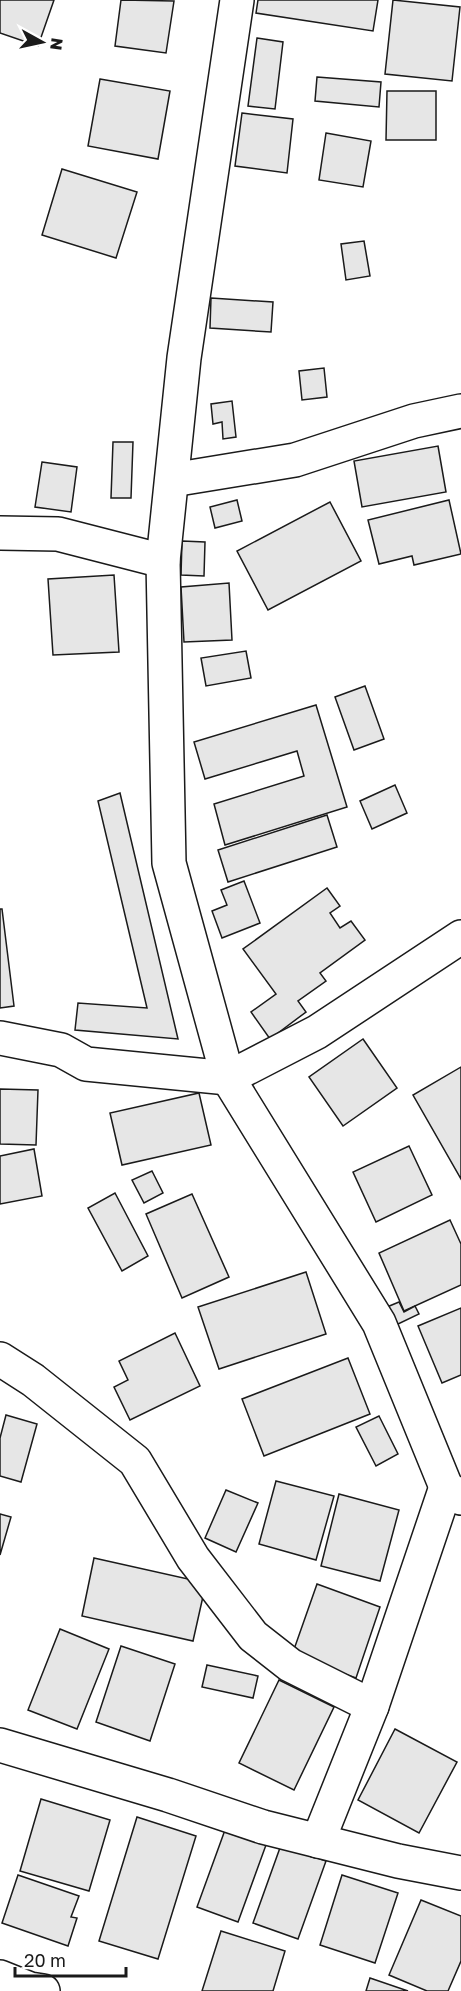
<svg xmlns="http://www.w3.org/2000/svg" width="461" height="1991" font-family="'Golos Text',sans-serif">
<style>
.building{fill:#e6e6e6;stroke:#1a1a1a;stroke-width:1.5}
.lines{fill:none;stroke-linecap:round;stroke-linejoin:round}
.street-casing{stroke:#1a1a1a;stroke-width:36}
.street{stroke:#fff;stroke-width:33}
</style>
<rect width="100%" height="100%" fill="#fff"/>
<g class="building">
<path d="M0,0H54L38,46L0,33Z"/>
<path d="M121,0L174,1L166,53L115,46Z"/>
<path d="M258,0H378L373,31L256,13Z"/>
<path d="M393,0L460,7L452,81L385,74Z"/>
<path d="M257,38L283,42L275,109L248,106Z"/>
<path d="M317,77L381,82L379,107L315,101Z"/>
<path d="M100,79L170,91L158,159L88,146Z"/>
<path d="M387,91H436V140H386Z"/>
<path d="M242,113L293,119L287,173L235,166Z"/>
<path d="M326,133L371,141L363,187L319,180Z"/>
<path d="M62,169L137,192L116,258L42,235Z"/>
<path d="M364,241L370,276L346,280L341,244Z"/>
<path d="M211,298L273,302L271,332L210,328Z"/>
<path d="M324,368L327,397L302,400L299,371Z"/>
<path d="M232,401L236,437L223,439L222,422L213,424L211,404Z"/>
<path d="M113,442H133L131,498H111Z"/>
<path d="M438,446L446,492L362,507L354,461Z"/>
<path d="M42,462L77,467L71,512L35,507Z"/>
<path d="M237,500L242,521L215,528L210,507Z"/>
<path d="M449,500L461,554L414,565L412,556L379,564L368,520Z"/>
<path d="M330,502L361,561L268,610L237,551Z"/>
<path d="M182,541L205,542L204,576L181,575Z"/>
<path d="M114,575L119,652L53,655L48,579Z"/>
<path d="M229,583L232,640L184,642L181,587Z"/>
<path d="M246,651L251,678L206,686L201,658Z"/>
<path d="M365,686L384,739L354,750L335,697Z"/>
<path d="M316,705L347,807L225,845L214,804L304,776L297,751L205,779L194,742Z"/>
<path d="M395,785L407,813L372,829L360,801Z"/>
<path d="M120,793L178,1039L75,1030L78,1003L147,1008L98,801Z"/>
<path d="M327,815L337,847L228,882L218,850Z"/>
<path d="M244,881L260,923L222,938L212,911L227,905L221,890Z"/>
<path d="M327,888L340,906L330,913L340,928L351,921L365,940L320,973L326,981L298,1001L306,1012L270,1039L251,1012L276,994L243,949Z"/>
<path d="M0,909H2L14,1006L0,1008Z"/>
<path d="M363,1039L397,1088L343,1126L309,1077Z"/>
<path d="M461,1067V1179L413,1095Z"/>
<path d="M0,1089L38,1090L36,1145L0,1144Z"/>
<path d="M199,1093L211,1145L122,1165L110,1113Z"/>
<path d="M409,1146L432,1195L376,1222L353,1172Z"/>
<path d="M34,1149L42,1196L0,1204V1156Z"/>
<path d="M152,1171L163,1193L144,1203L132,1180Z"/>
<path d="M115,1193L148,1256L122,1271L88,1208Z"/>
<path d="M192,1194L229,1277L182,1298L146,1214Z"/>
<path d="M450,1220L461,1244V1285L404,1311L379,1253Z"/>
<path d="M306,1272L326,1334L219,1369L198,1307Z"/>
<path d="M399,1302L404,1312L415,1306L419,1314L396,1325L387,1307Z"/>
<path d="M461,1308V1375L442,1383L418,1326Z"/>
<path d="M175,1333L200,1386L130,1420L114,1387L128,1380L119,1361Z"/>
<path d="M348,1358L370,1414L264,1456L242,1399Z"/>
<path d="M6,1415L37,1424L21,1482L0,1476V1438Z"/>
<path d="M379,1416L398,1454L376,1466L356,1427Z"/>
<path d="M276,1481L334,1496L316,1560L259,1544Z"/>
<path d="M226,1490L258,1503L236,1552L205,1538Z"/>
<path d="M339,1494L399,1510L380,1581L321,1566Z"/>
<path d="M0,1514L11,1517L0,1555Z"/>
<path d="M94,1558L206,1583L193,1641L82,1616Z"/>
<path d="M317,1584L380,1607L356,1678L292,1655Z"/>
<path d="M60,1629L109,1649L77,1729L28,1710Z"/>
<path d="M121,1646L175,1664L150,1741L96,1722Z"/>
<path d="M207,1665L258,1676L253,1698L202,1687Z"/>
<path d="M279,1680L334,1707L294,1790L239,1763Z"/>
<path d="M395,1729L457,1762L419,1833L358,1800Z"/>
<path d="M41,1799L110,1820L89,1891L20,1871Z"/>
<path d="M137,1817L196,1836L158,1959L99,1941Z"/>
<path d="M225,1830L266,1845L238,1922L197,1907Z"/>
<path d="M281,1845L326,1861L298,1939L253,1923Z"/>
<path d="M18,1875L79,1896L71,1917L77,1918L68,1946L2,1923Z"/>
<path d="M342,1875L398,1893L375,1963L320,1945Z"/>
<path d="M421,1900L461,1916V1961L448,1991H427L389,1975Z"/>
<path d="M221,1931L285,1951L273,1991H202Z"/>
<path d="M370,1978L408,1991H366Z"/>
</g>
<g class="lines">
<defs>
<g id="street">
<path d="M237,0L184,358L163,561L169,863L228,1078L379,1323L446,1487L461,1498"/>
<path d="M172,480L295,460L414,421L461,411"/>
<path d="M0,533L58,534L163,561"/>
<path d="M0,1038L61,1050L86,1064L228,1078L317,1032L461,937"/>
<path d="M0,1359L33,1380L135,1461L193,1558L253,1636L290,1665L372,1706"/>
<path d="M0,1745L168,1795L263,1827L398,1861L461,1873"/>
<path d="M318,1841L372,1706L446,1487"/>
<path d="M0,1977L30,1989L43,1991"/>
</g>
</defs>
<use href="#street" class="street-casing"/>
<use href="#street" class="street"/>
</g>
<g transform="translate(42 42) rotate(98)" stroke="#ffffff" stroke-width="4.5" paint-order="stroke">
<path d="M0-4.5L10 22L0 15L-10 22Z" fill="#1a1a1a"/>
<text y="-9" font-size="16" font-weight="bold" text-anchor="middle" fill="#1a1a1a">N</text>
</g>
<path d="M15 1967v9h111v-9" fill="none" stroke="#1a1a1a" stroke-width="3"/>
<text x="24" y="1967" font-size="18" fill="#1a1a1a" stroke="#ffffff" stroke-width="4.5" paint-order="stroke">20 m</text>
</svg>
